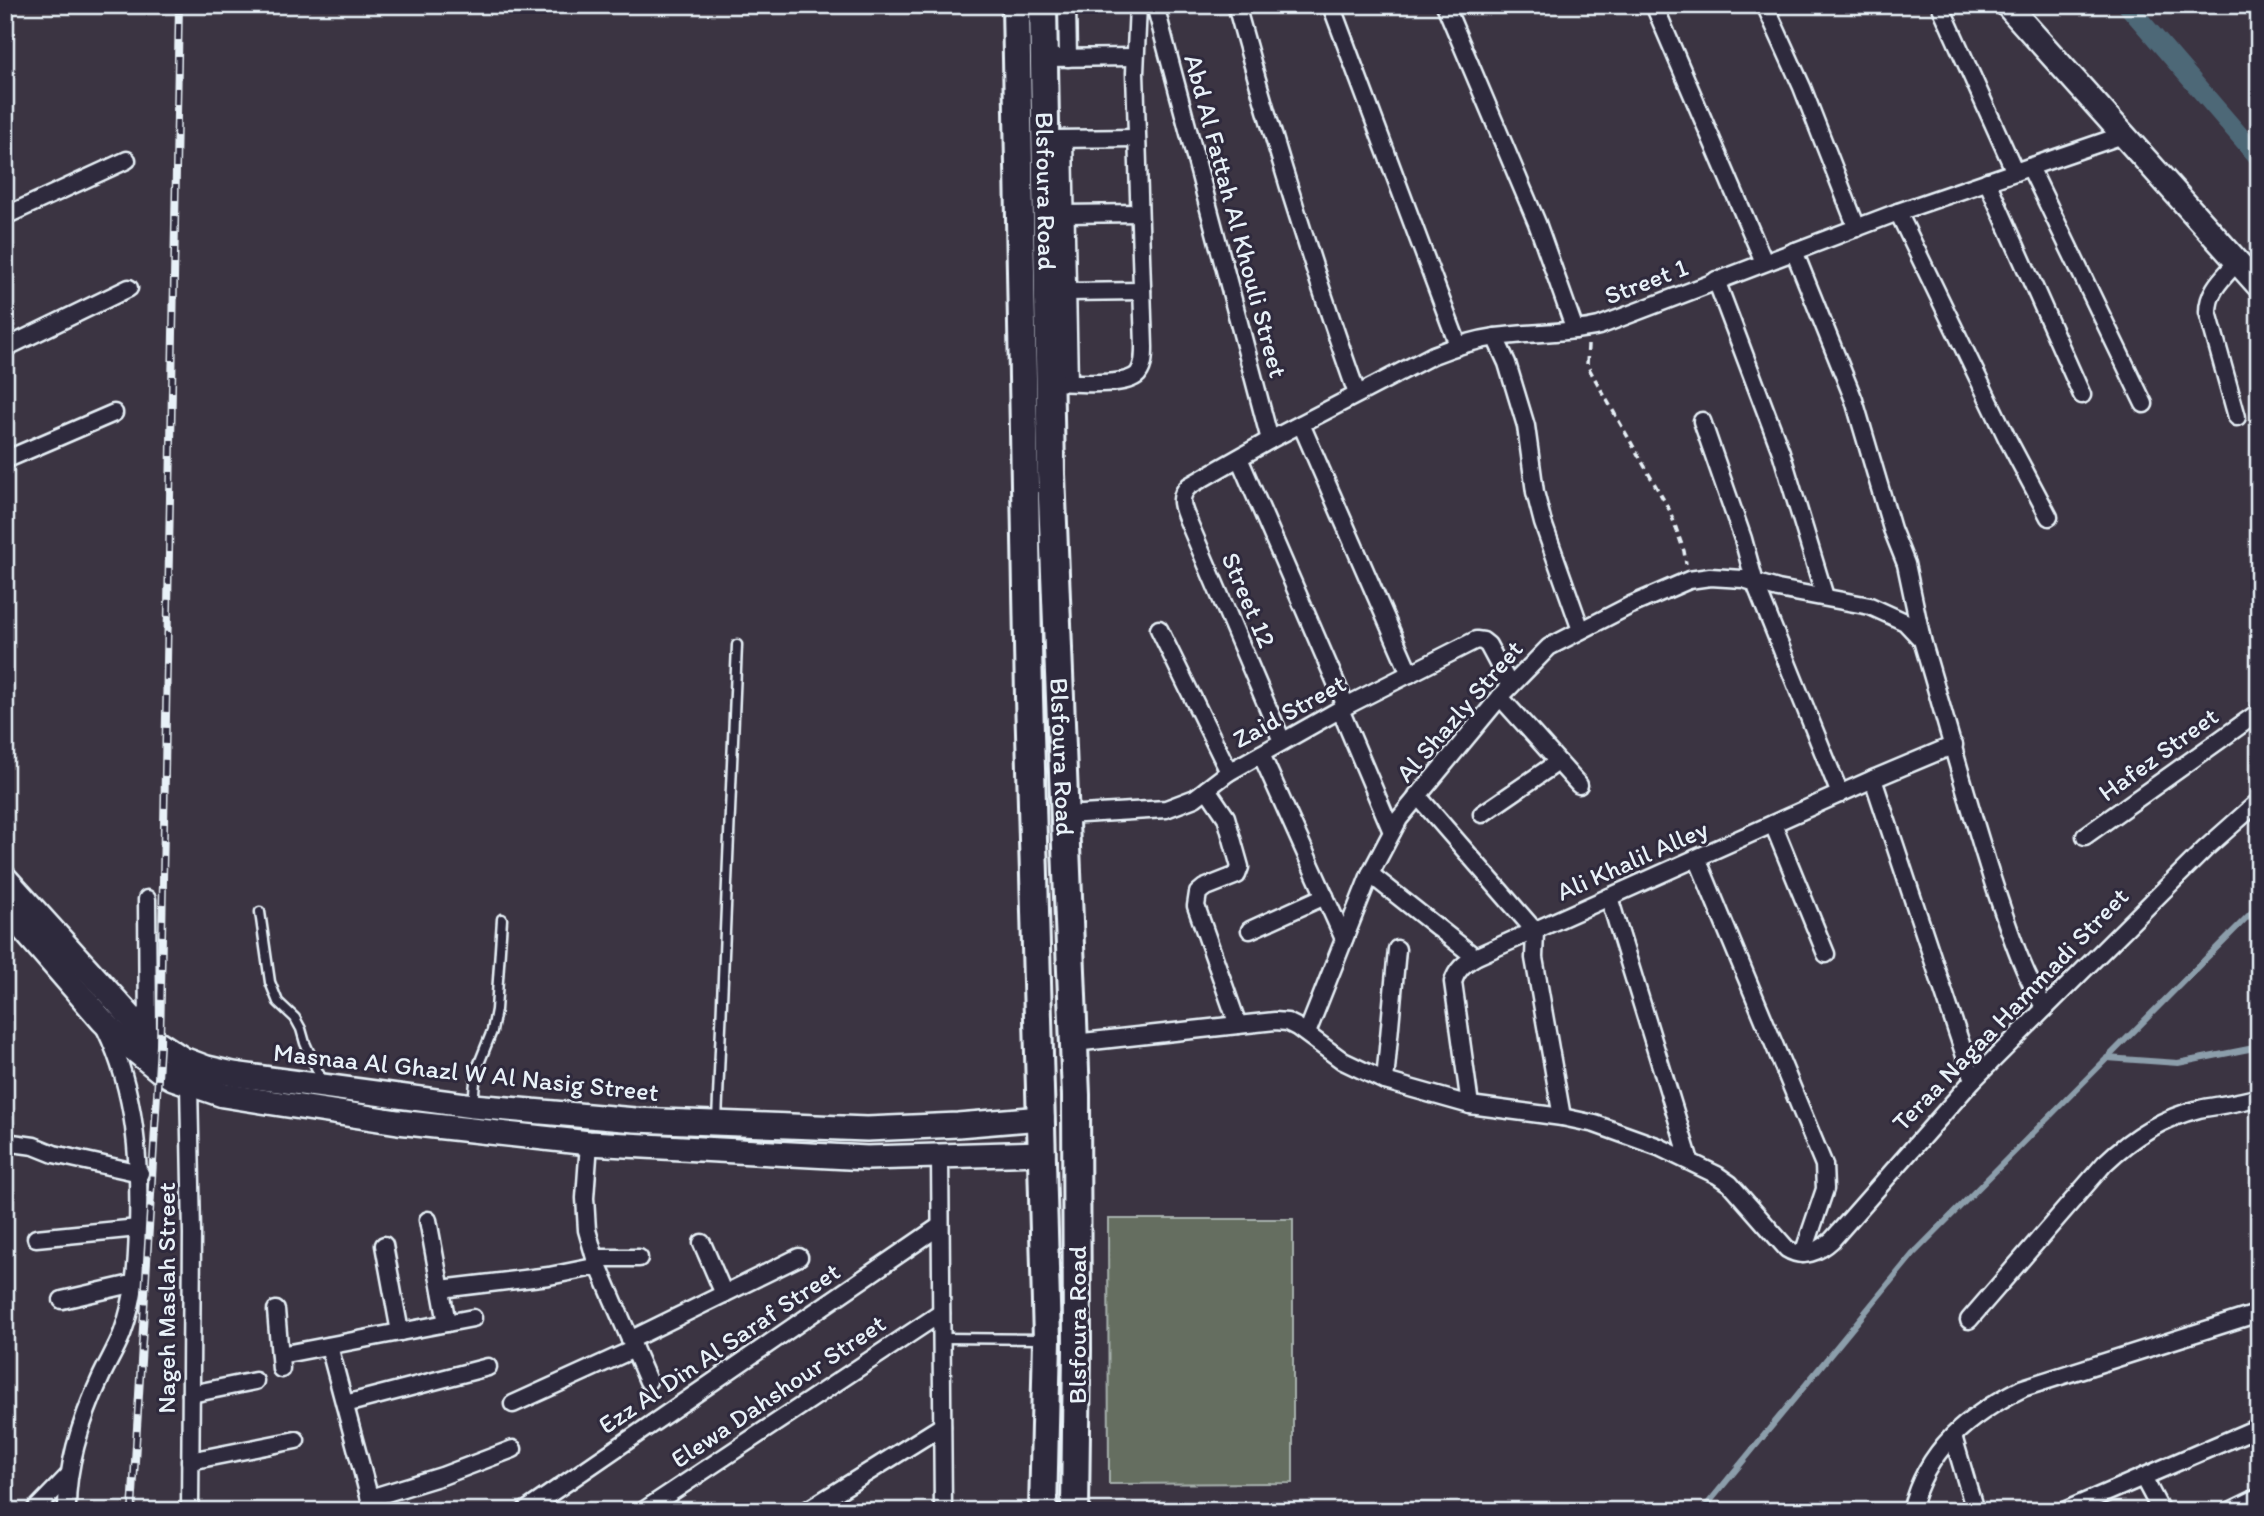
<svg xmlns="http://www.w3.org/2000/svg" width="2264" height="1516" font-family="Itim,sans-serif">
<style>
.green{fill:#656e61;stroke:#a6b0ac;stroke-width:2}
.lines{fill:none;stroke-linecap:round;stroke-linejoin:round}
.stream{stroke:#8c9eab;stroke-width:6}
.canal{stroke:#4e6777;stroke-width:19}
.lane-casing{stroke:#e8f1f8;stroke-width:13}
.street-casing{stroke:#e8f1f8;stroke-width:21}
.secondary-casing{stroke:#e8f1f8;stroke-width:28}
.primary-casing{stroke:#e8f1f8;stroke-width:32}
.path{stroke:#e8f1f8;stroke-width:3.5;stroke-dasharray:7 5;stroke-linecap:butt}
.lane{stroke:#2f2a3d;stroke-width:8}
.street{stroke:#2f2a3d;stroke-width:16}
.secondary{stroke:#2f2a3d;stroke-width:23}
.primary{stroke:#2f2a3d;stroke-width:26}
.rail-casing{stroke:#e8f1f8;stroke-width:8}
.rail{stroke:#2f2a3d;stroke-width:5;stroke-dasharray:16;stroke-linecap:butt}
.labels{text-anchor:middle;stroke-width:6;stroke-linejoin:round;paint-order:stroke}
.street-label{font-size:26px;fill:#e8f1f8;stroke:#2f2a3d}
</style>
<rect width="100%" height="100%" fill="#3b3442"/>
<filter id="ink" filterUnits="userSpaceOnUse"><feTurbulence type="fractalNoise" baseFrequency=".0143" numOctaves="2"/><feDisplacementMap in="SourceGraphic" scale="14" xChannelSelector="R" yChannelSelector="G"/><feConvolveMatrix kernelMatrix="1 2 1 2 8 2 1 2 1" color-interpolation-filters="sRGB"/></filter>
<g filter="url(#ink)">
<path class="green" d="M1108,1219H1293V1483L1109,1484Z"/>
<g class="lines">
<g class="stream">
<path d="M2107,1058L2178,1063L2259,1047"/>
<path d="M1702,1511L1913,1254L2259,905"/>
</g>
<path class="canal" d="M2127,5L2259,158"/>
<defs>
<g id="lane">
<path d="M260,912L270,982L278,1002L295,1018L301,1029L305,1043L323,1083"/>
<path d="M473,1104L476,1071L492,1031L496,1010L502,919"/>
<path d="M717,1121L737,645"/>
<path d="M942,1338L1044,1339"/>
</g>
<g id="street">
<path d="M1067,5L1068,58"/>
<path d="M1155,5L1270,440"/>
<path d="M1236,5C1272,136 1312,266 1357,394"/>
<path d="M1331,5L1458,345"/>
<path d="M1445,5L1537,223L1575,330"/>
<path d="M1654,5L1764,262"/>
<path d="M1765,5L1802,87L1857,228"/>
<path d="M1940,5L2015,172"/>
<path d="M1044,58L1135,57"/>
<path d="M1055,139L1136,138"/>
<path d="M1064,139L1069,382"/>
<path d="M2030,167L2144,404"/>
<path d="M1987,181L2082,395"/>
<path d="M1898,212L2007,438L2049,517"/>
<path d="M1065,214L1139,213"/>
<path d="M5,216L127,160"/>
<path d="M1794,251L1854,400L1892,529L1906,564L1922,640"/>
<path d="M1716,280L1781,452L1825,597"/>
<path d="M1067,292L1142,291"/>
<path d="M1495,337L1507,363L1526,426L1535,492L1543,523L1581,630"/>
<path d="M5,348L129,288"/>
<path d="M1050,382C1070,382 1125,388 1138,374C1144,366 1144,356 1144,347L1135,73L1138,5"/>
<path d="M2237,417L2208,312C2208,290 2223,278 2237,262"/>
<path d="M1702,421L1743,539L1755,583L1840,794"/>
<path d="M1301,424L1410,674"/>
<path d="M1239,458L1346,706"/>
<path d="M5,460L114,413"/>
<path d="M1159,629L1229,772"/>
<path d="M1500,697L1579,785"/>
<path d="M1340,709L1392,832"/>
<path d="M1282,741L1186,516C1181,504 1179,496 1189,486L1270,440L1433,355C1453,347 1474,340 1496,337C1530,332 1565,334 1599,326L1898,212L2123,135"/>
<path d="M1261,754L1344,939"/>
<path d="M1873,779L1973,1080"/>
<path d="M1207,789L1226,817L1240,867L1237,875L1204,888L1198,893L1196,906L1238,1025"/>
<path d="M1417,795L1535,931L1534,958L1562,1117"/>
<path d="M1482,814L1558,762"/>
<path d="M1065,815L1166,809L1195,798L1229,772L1346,706L1476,640L1483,641L1488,645L1510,686"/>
<path d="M1773,824L1826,954"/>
<path d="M2085,836L2259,712"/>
<path d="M1697,858L1824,1165L1825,1189L1803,1254"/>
<path d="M1370,874L1475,957"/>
<path d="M1609,897L1690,1161"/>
<path d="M147,899L148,1036"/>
<path d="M1250,930L1325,896"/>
<path d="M1307,1033L1370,874L1399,819L1500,697L1549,647L1631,605L1689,580L1710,577L1743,579L1778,589L1870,606L1905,622L1922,640C1947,724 1969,808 1996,891C2010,932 2022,972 2045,1008"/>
<path d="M1074,1043L1238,1025L1275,1021L1287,1022L1297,1027L1343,1061L1385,1081L1470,1105L1562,1117L1595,1124L1659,1147L1717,1175L1730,1184L1787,1249C1803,1259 1819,1252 1832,1240L1973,1080L2205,849L2259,801"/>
<path d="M1385,1081L1397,949"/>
<path d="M189,1085L192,1234L190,1511"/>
<path d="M1470,1105L1453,982C1457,969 1464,964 1475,957L1873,779L1954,745"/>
<path d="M5,1142L34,1146L54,1154L140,1173"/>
<path d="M589,1143L585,1198L587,1230L595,1258L648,1381"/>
<path d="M940,1157L943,1511"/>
<path d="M428,1220L447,1323"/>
<path d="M36,1238L138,1228"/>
<path d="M702,1243L724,1294"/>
<path d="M384,1245L400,1332"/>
<path d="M595,1258H639"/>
<path d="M441,1289L549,1276L599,1266"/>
<path d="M62,1300L136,1283"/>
<path d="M276,1310L281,1369"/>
<path d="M1969,1320L2105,1163C2132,1137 2162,1118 2199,1109C2220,1105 2239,1103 2259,1097"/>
<path d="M630,1340L799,1257"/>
<path d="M329,1346L373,1511"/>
<path d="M280,1355L473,1318"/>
<path d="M191,1394L255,1381"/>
<path d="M345,1404L488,1367"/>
<path d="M513,1404L634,1349"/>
<path d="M1953,1436L1975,1511"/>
<path d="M190,1461L296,1440"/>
<path d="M2143,1477L2161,1511"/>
<path d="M370,1498L442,1476L513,1449"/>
<path d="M5,1510V1511"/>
<path d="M34,1511L69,1475"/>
<path d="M67,1511C66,1465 82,1418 101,1377C108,1362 116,1349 122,1334C135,1299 137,1265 138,1229C140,1160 136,1093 106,1030"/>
<path d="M525,1511L940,1226"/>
<path d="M643,1511L941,1313"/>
<path d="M806,1511L942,1426"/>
<path d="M1911,1511C1926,1449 1969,1415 2023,1388L2259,1313"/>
<path d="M2064,1511L2259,1427"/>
<path d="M2230,1511L2259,1497"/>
</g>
<g id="secondary">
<path d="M2007,5L2259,286"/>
<path d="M5,878L148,1036L183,1059L207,1068L233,1074L473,1106L635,1120L867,1129L958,1125L1042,1118"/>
<path d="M5,908L102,1020L121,1039L159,1070L173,1078L223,1095L398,1122L589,1143L867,1158L1043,1153"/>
</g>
<g id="primary">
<path d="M1016,5L1029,697L1047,1339L1043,1511"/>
<path id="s1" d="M1043,5L1051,474L1076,1095L1077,1350L1075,1511"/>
</g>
</defs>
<use href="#lane" class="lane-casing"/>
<use href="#street" class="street-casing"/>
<use href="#secondary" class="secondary-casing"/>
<use href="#primary" class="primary-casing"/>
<path class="path" d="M1588,345L1587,365L1670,511L1684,551L1686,564"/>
<use href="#lane" class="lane"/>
<use href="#street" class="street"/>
<use href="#secondary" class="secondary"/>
<use href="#primary" class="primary"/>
<defs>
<path id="rail" d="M132,1511L160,1045L179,5"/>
</defs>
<use href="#rail" class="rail-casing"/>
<use href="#rail" class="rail"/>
</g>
</g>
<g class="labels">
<g class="street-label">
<text dy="9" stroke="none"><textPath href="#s1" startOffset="186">Blsfoura Road</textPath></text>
<text transform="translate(1236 216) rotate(75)" y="9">Abd Al Fattah Al Khouli Street</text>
<text transform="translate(1646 281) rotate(-21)" y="9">Street 1</text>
<text transform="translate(1249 600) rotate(67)" y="9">Street 12</text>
<text transform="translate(1289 711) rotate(-29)" y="9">Zaid Street</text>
<text transform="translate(1459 711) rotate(-49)" y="9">Al Shazly Street</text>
<text transform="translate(2158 754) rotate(-36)" y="9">Hafez Street</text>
<text dy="9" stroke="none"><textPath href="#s1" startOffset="752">Blsfoura Road</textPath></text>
<text transform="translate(1632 860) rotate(-24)" y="9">Ali Khalil Alley</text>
<text transform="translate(2010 1009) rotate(-46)" y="9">Teraa Nagaa Hammadi Street</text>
<text transform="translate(466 1072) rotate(6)" y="9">Masnaa Al Ghazl W Al Nasig Street</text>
<text transform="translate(166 1298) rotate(-90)" y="9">Nageh Maslah Street</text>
<text transform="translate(1077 1325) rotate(-90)" y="9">Blsfoura Road</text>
<text transform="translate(719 1348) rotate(-34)" y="9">Ezz Al Din Al Saraf Street</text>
<text transform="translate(778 1391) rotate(-34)" y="9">Elewa Dahshour Street</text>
</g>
</g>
<rect width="2264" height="1516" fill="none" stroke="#2f2a3d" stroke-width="28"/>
<rect x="14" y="14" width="2236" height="1488" fill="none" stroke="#e8f1f8" stroke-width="2.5" filter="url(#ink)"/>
</svg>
